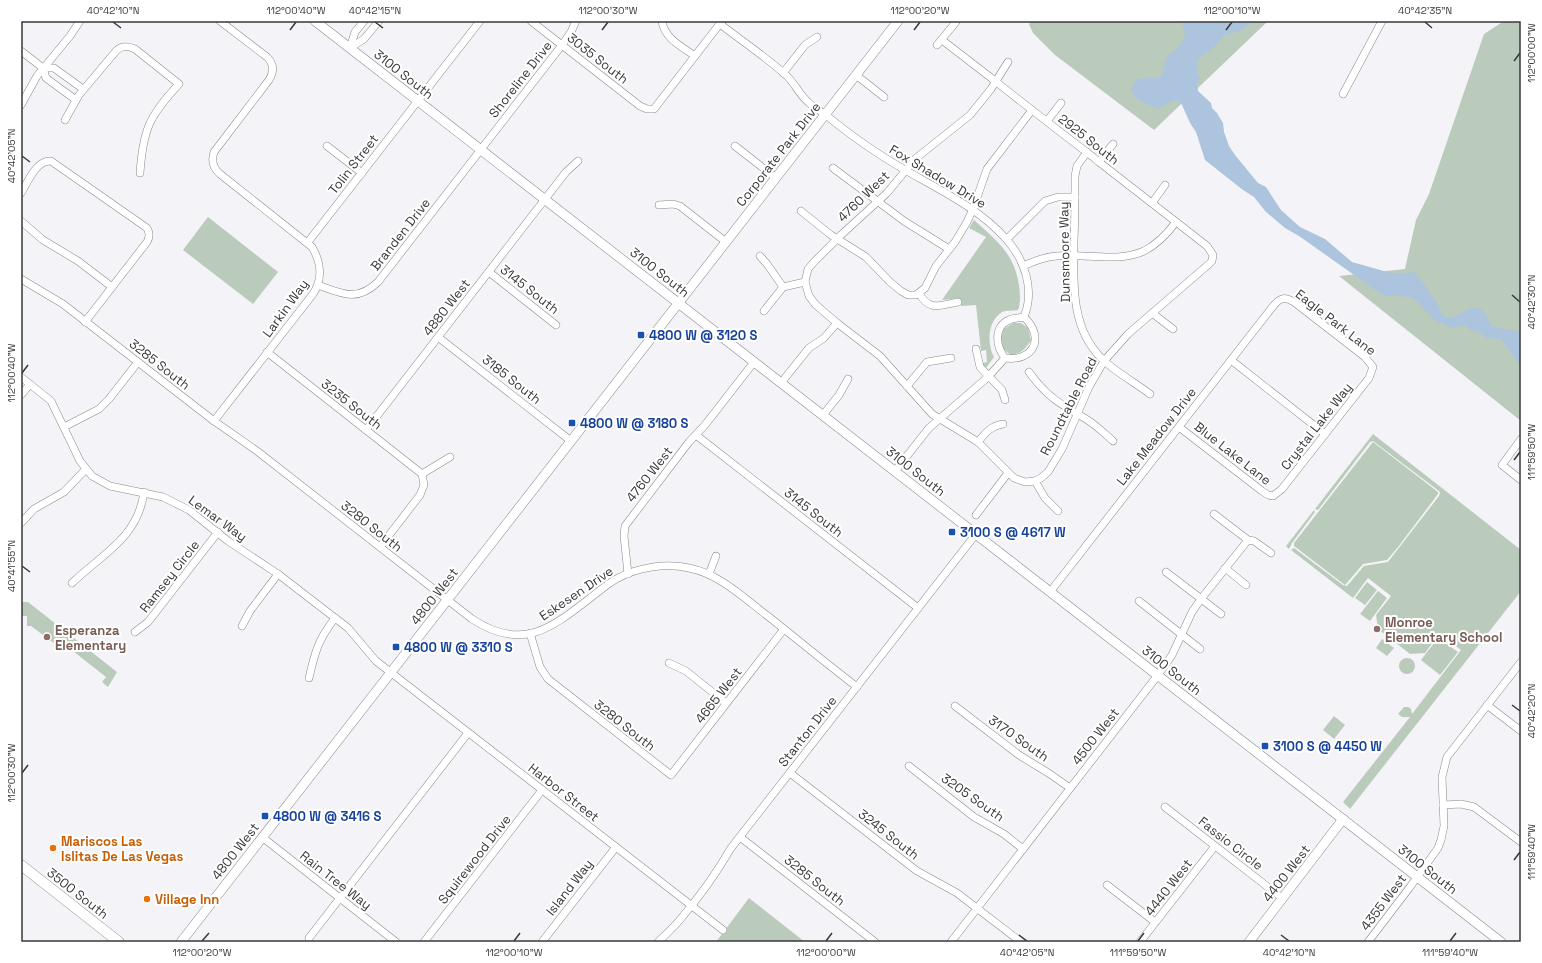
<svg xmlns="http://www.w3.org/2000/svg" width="1542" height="963" font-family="'Space Grotesk',sans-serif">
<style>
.green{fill:#bacbbb}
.water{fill:#acc4dd}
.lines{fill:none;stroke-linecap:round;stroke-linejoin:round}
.street-casing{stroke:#89898c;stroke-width:8}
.secondary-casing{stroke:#89898c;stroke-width:10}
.primary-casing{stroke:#89898c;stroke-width:11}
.street{stroke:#fff;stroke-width:7}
.secondary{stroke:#fff;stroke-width:9}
.primary{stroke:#fff;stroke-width:10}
.ticks{fill:none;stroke:#39393a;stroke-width:1.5}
.transit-dot{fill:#1a4fb4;stroke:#fff;stroke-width:1.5}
.education-dot{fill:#8d6e63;stroke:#fff;stroke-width:1.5}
.food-dot{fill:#e8710a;stroke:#fff;stroke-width:1.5}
.labels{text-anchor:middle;stroke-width:4;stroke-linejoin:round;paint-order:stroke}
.street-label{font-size:13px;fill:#39393a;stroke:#fff}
.transit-label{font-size:13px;font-weight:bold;fill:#164399;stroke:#fff;text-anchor:start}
.education-label{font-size:13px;font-weight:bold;fill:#785e54;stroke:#fff;text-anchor:start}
.food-label{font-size:13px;font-weight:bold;fill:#c56008;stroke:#fff;text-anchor:start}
.neatline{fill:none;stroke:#39393a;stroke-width:1.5}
.ticks-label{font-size:10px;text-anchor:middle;fill:#39393a}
</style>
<rect width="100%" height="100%" fill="#f4f4f8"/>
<g class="green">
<path d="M1032,21H1268L1154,130L1055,55L1033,33L1029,24Z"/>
<path d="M1504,21H1521V421L1339,276L1405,269L1416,220L1429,194L1484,34Z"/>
<path d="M208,217L278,272L253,304L183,250Z"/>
<path d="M974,220C997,241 1014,253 1019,285C1020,293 1021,302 1018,310C1013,311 1006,310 1002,312C987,322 987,344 994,357L986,368L982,363L987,362L986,350L981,351L976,305L961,306L959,298L942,300L986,237L969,228Z"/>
<path d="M1013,323H1021L1028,328L1031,340C1027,348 1020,354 1011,355L1003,349L1001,338L1004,329Z"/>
<path d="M1373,434L1521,550V591L1350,809L1343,802L1410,717H1402L1398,714L1404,707H1408L1411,709L1412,714L1461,650L1439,634L1425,653L1410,654L1378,629L1376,615L1391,596L1368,578L1353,598L1291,550L1294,548L1343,585L1347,586L1364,566L1388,562L1439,496L1440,493L1439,491L1373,441L1370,442L1318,510L1315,509Z"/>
<path d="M1373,442L1438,492V494L1398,547L1387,560L1363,564L1345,585L1294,546V543Z"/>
<path d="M1314,510L1315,512L1292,543L1289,549L1286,546Z"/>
<path d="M1367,582L1377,590L1365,605L1355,598Z"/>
<path d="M1378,591L1387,598L1370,621L1360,614Z"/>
<path d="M21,602H28L117,672L108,687L102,682L106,677L59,640L55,644L31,626H27V616H21Z"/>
<path d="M1438,638L1458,652L1440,675L1421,660Z"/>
<path d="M1382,639L1394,648L1387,656L1376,648Z"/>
<circle cx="1407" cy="666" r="8"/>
<path d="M1334,716L1345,725L1334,739L1323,730Z"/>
<path d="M749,898L805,942H716Z"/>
</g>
<path class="water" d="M1181,21H1254L1241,30L1225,35L1214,47L1198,59L1197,72L1200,78L1197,84L1198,91L1211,103L1212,108L1217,113L1223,123L1224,132L1229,146L1235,155L1258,183L1266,187L1281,210L1300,227L1325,239L1352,262L1391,273L1403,274L1413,272L1415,273C1423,280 1430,294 1437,303C1440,308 1440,313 1444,316C1455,324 1468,300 1482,310C1487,314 1488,321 1492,326L1509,330L1512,329L1521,333V367L1501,339L1486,338L1479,332L1471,330L1465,325L1453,328L1438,322L1431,317L1417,301L1410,297L1399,296H1387L1381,294L1299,236L1285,228L1266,212L1254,197L1243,190L1205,160L1196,132L1190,123L1182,105L1178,101L1173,100L1158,109L1135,98L1131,89L1136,80C1144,77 1151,78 1160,77C1165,71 1163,65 1166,58C1167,56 1171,54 1173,52C1185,41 1188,36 1181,21Z"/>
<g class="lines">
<defs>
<g id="street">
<path d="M531,21L640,106L647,109H654L722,21"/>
<path d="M662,21C664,38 682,47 695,56"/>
<path d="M720,24C742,41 766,57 787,76C795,84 799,94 808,102C814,108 821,111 827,116C843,129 859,141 876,152C918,181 973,201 1006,239C1025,260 1035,290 1024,317"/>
<path d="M942,40L990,77L995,81C1028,107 1060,132 1093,157L1099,162L1207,246L1213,255L1212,261L1209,264L1128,334L1104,361L1089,387L1062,449L1048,472L1041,478L1035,481L1025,482L1014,478L978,442L932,414L880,356L837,323L816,305L809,296L805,282L808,269L814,262L841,235L887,193L915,159L970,115L991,89L1008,62"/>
<path d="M937,45L956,22"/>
<path d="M350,48L364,39L379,21"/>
<path d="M350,48L355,32L364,21"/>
<path d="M21,51L43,68"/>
<path d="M43,68H54L83,89"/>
<path d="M43,68L46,78L76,100"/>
<path d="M783,73L805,45L817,37"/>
<path d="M856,75L884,97"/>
<path d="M1343,94L1382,21"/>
<path d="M21,105L37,76L70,36L80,21"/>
<path d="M65,120L79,95L116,51C122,45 128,46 135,49L179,84C149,116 143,130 140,173"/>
<path d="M1047,121L1061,103"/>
<path d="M327,146L362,173"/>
<path d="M735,146L776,178"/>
<path d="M1087,152L1077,166L1075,176C1075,197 1075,218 1074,240C1074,277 1070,320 1095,351C1108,368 1133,381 1150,394"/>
<path d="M1099,162L1113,144"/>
<path d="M833,168L904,221L949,249"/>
<path d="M21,193C28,182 36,160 51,161L147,228C150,233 150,237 147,242L85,322"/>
<path d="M1152,203L1165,185"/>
<path d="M659,205L673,204L680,206L726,242"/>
<path d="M801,211L831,235L866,257L890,282L901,291L908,295H916L925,288L936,266L955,242L967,222L973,209L987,169L1032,110"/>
<path d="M21,221L43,240L78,261L112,287"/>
<path d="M1007,239L1045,201L1058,197H1075"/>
<path d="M308,242L480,21"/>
<path d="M760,256L767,264L783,287"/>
<path d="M1023,266C1034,261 1044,257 1056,256C1083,253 1118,263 1144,251C1158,244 1167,234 1176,222"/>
<path d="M489,272L556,325"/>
<path d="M21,279L63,304L214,421L257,451L472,619C521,651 549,630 589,599C598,592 606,585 616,579C638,567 665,563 689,568C720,574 745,599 769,617C798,640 827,664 857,687"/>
<path d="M318,285C343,294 357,302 378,282L562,45L571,32L576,21"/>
<path d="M919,293C929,312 940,305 958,302"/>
<path d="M764,311L783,287L805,282"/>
<path d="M1152,313L1173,329"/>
<path d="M1024,317C1046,338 1033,362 1005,358C996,347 993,327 1009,320C1013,318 1019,318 1024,317Z"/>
<path d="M438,337L571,441"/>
<path d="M976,349L980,367L1002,390L1005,400"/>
<path d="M267,352L422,474"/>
<path d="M1231,360L1325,434"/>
<path d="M1029,372C1047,397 1060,404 1086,419C1096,425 1104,433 1113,441"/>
<path d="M21,377L51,401L80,461L92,476L110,486L163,497L189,510L228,541L278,574L348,628L376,661L723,930"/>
<path d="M781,383L809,348L824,338L837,323"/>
<path d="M907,386L927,362L951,358"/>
<path d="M21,395L30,384"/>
<path d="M823,415L839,395L848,379"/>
<path d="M214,421L313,294C323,279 321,262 312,247L220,174C213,168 211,161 214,152L269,80C274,72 274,64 267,57L220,21"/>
<path d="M64,427L99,409L109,399L138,362"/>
<path d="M366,430L566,172L578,161"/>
<path d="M696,435L918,608"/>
<path d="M1521,439L1502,465L1521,480"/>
<path d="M978,442C986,432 991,426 1003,424"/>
<path d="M895,471L929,428L988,377L1005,358"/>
<path d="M1035,481L1045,498L1058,511"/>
<path d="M1214,514L1248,540L1254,541L1271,553"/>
<path d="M976,515L1008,473"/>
<path d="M21,523L34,509L64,492L86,469"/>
<path d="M380,547L420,495L424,485L422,474L450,457"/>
<path d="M1225,568L1246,585"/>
<path d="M1166,572L1221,614"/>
<path d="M628,574L624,536L625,526L689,442L705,425L754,362"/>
<path d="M709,574L716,556"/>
<path d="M72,583C102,554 138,538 144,492"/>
<path d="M1050,592L1274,305C1281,297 1285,297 1294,302L1365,357L1373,367L1369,378L1282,489L1273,496L1268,495L1262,491L1179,427"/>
<path d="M1139,601L1200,649"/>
<path d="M242,626L250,611L278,574"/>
<path d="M135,632L148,622L218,532"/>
<path d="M530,633L540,667L548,679L671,775L784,629"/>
<path d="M669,663L686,671L726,703"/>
<path d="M309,678C315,652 318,640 335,618"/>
<path d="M1487,705L1521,731"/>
<path d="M955,706L1019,755L1050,774L1070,788"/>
<path d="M909,766L974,817L1004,834L1023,849"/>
<path d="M790,773L917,871L957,893L1021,942"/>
<path d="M1443,805L1461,804L1474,807L1521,842"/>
<path d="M1165,807L1282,898"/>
<path d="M262,837L396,942"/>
<path d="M740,837L875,942"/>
<path d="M1107,885L1155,922"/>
<path d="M309,938L468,733"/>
<path d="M424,942L542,790"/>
<path d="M542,942L616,847"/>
<path d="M658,942C665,935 672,929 678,922C698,899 716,874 731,848L976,534"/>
<path d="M951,942L1158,675L1172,655L1192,612L1201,599L1248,540"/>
<path d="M1140,942L1215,846"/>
<path d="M1368,942L1410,887L1438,848L1441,840L1444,826L1442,777L1447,757L1521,662"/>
</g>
<g id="secondary">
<path d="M315,21L1501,942"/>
<path d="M181,942L898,21"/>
<path d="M1249,942L1343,819"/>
</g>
<path id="primary" d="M21,865L119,942"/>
</defs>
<use href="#street" class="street-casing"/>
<use href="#secondary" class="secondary-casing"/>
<use href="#primary" class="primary-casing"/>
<use href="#street" class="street"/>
<use href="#secondary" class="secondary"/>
<use href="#primary" class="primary"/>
</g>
<path class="ticks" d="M113,22L121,28M375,22L383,28M1425,22L1432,28M290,30L296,22M602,30L608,22M914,30L920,22M1226,30L1232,22M1514,61L1520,53M22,156L30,162M1512,295L1520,302M22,373L28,365M1514,460L1520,452M22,566L30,572M1512,705L1520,711M22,773L28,765M1514,860L1520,852M1019,935L1027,941M1281,935L1289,941M202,941L209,933M514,941L520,933M826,941L832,933M1138,941L1144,933M1450,941L1456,933"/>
<g class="transit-dot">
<rect x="637" y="331" width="8" height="8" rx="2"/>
<rect x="568" y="419" width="8" height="8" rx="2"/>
<rect x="948" y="528" width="8" height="8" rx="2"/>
<rect x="392" y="643" width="8" height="8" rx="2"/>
<rect x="1261" y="742" width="8" height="8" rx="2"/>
<rect x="261" y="812" width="8" height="8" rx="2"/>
</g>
<g class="education-dot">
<circle cx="1377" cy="629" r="4"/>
<circle cx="47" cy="637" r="4"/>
</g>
<g class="food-dot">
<circle cx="53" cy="848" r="4"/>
<circle cx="147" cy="899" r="4"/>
</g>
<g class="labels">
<g class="street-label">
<text transform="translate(598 58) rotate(38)" y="5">3035 South</text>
<text transform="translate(404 74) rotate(38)" y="5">3100 South</text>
<text transform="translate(520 79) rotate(-52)" y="5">Shoreline Drive</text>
<text transform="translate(1089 139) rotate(38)" y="5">2925 South</text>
<text transform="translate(778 154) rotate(-52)" y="5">Corporate Park Drive</text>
<text transform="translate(353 164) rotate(-52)" y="5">Tolin Street</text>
<text transform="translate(938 176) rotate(31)" y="5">Fox Shadow Drive</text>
<text transform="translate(863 196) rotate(-44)" y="5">4760 West</text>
<text transform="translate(400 234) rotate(-52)" y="5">Branden Drive</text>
<text transform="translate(1064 252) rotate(-91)" y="5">Dunsmoore Way</text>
<text transform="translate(660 272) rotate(38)" y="5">3100 South</text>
<text transform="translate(530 289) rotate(38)" y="5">3145 South</text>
<text transform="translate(446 307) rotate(-52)" y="5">4880 West</text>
<text transform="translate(285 308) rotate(-54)" y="5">Larkin Way</text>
<text transform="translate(1336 322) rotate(38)" y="5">Eagle Park Lane</text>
<text transform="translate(160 364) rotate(38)" y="5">3285 South</text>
<text transform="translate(512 379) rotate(38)" y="5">3185 South</text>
<text transform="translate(352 404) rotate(38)" y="5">3235 South</text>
<text transform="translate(1068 406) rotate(-63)" y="5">Roundtable Road</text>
<text transform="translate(1316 426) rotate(-52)" y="5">Crystal Lake Way</text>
<text transform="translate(1156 436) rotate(-52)" y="5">Lake Meadow Drive</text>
<text transform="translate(1233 453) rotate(38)" y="5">Blue Lake Lane</text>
<text transform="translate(916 471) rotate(38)" y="5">3100 South</text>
<text transform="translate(649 474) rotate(-52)" y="5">4760 West</text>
<text transform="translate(814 512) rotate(38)" y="5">3145 South</text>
<text transform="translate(218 518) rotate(36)" y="5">Lemar Way</text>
<text transform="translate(372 526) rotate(38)" y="5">3280 South</text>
<text transform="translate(169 576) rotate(-52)" y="5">Ramsey Circle</text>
<text transform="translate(576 593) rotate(-34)" y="5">Eskesen Drive</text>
<text transform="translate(434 596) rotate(-52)" y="5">4800 West</text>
<text transform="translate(1172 670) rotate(38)" y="5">3100 South</text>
<text transform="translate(718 695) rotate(-52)" y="5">4665 West</text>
<text transform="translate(625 725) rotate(38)" y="5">3280 South</text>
<text transform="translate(807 731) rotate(-52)" y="5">Stanton Drive</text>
<text transform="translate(1095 736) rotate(-52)" y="5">4500 West</text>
<text transform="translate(1019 738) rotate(35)" y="5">3170 South</text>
<text transform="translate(564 792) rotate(38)" y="5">Harbor Street</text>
<text transform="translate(973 797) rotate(35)" y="5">3205 South</text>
<text transform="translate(889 834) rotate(38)" y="5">3245 South</text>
<text transform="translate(1231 843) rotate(38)" y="5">Fassio Circle</text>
<text transform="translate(235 851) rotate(-52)" y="5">4800 West</text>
<text transform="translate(474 859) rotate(-52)" y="5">Squirewood Drive</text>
<text transform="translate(1428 869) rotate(38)" y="5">3100 South</text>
<text transform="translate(1286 873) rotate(-52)" y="5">4400 West</text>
<text transform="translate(336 880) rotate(38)" y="5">Rain Tree Way</text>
<text transform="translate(815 880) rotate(38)" y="5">3285 South</text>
<text transform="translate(569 887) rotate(-52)" y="5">Island Way</text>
<text transform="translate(1168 887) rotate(-52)" y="5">4440 West</text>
<text transform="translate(78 893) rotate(38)" y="5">3500 South</text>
<text transform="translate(1383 902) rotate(-53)" y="5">4355 West</text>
</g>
<g class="transit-label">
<text x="649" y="340">4800 W @ 3120 S</text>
<text x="580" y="428">4800 W @ 3180 S</text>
<text x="960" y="537">3100 S @ 4617 W</text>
<text x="404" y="652">4800 W @ 3310 S</text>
<text x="1273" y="751">3100 S @ 4450 W</text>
<text x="273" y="821">4800 W @ 3416 S</text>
</g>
<g class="education-label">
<text x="1385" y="627">Monroe<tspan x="1385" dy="15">Elementary School</tspan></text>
<text x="55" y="635">Esperanza<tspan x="55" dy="15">Elementary</tspan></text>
</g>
<g class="food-label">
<text x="61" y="846">Mariscos Las<tspan x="61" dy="15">Islitas De Las Vegas</tspan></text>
<text x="155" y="904">Village Inn</text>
</g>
</g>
<rect width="1542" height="963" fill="none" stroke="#ffffff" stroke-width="44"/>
<rect x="22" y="22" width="1498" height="919" class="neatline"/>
<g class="ticks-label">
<text x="113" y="14">40°42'10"N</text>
<text x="296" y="14">112°00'40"W</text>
<text x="375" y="14">40°42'15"N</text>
<text x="608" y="14">112°00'30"W</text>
<text x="920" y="14">112°00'20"W</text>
<text x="1232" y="14">112°00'10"W</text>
<text x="1425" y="14">40°42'35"N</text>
<text transform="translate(1531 53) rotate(-90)" y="4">112°00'00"W</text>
<text transform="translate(11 156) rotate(-90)" y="4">40°42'05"N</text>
<text transform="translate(1531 302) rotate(-90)" y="4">40°42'30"N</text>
<text transform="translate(11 373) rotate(-90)" y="4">112°00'40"W</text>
<text transform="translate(1531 452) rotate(-90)" y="4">111°59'50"W</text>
<text transform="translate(11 566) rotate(-90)" y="4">40°41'55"N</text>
<text transform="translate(1531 711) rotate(-90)" y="4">40°42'20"N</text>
<text transform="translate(11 773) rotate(-90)" y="4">112°00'30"W</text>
<text transform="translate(1531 852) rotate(-90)" y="4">111°59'40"W</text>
<text x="202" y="956">112°00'20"W</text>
<text x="514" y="956">112°00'10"W</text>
<text x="826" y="956">112°00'00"W</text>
<text x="1027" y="956">40°42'05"N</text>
<text x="1138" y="956">111°59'50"W</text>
<text x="1289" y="956">40°42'10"N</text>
<text x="1450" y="956">111°59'40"W</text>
</g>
</svg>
